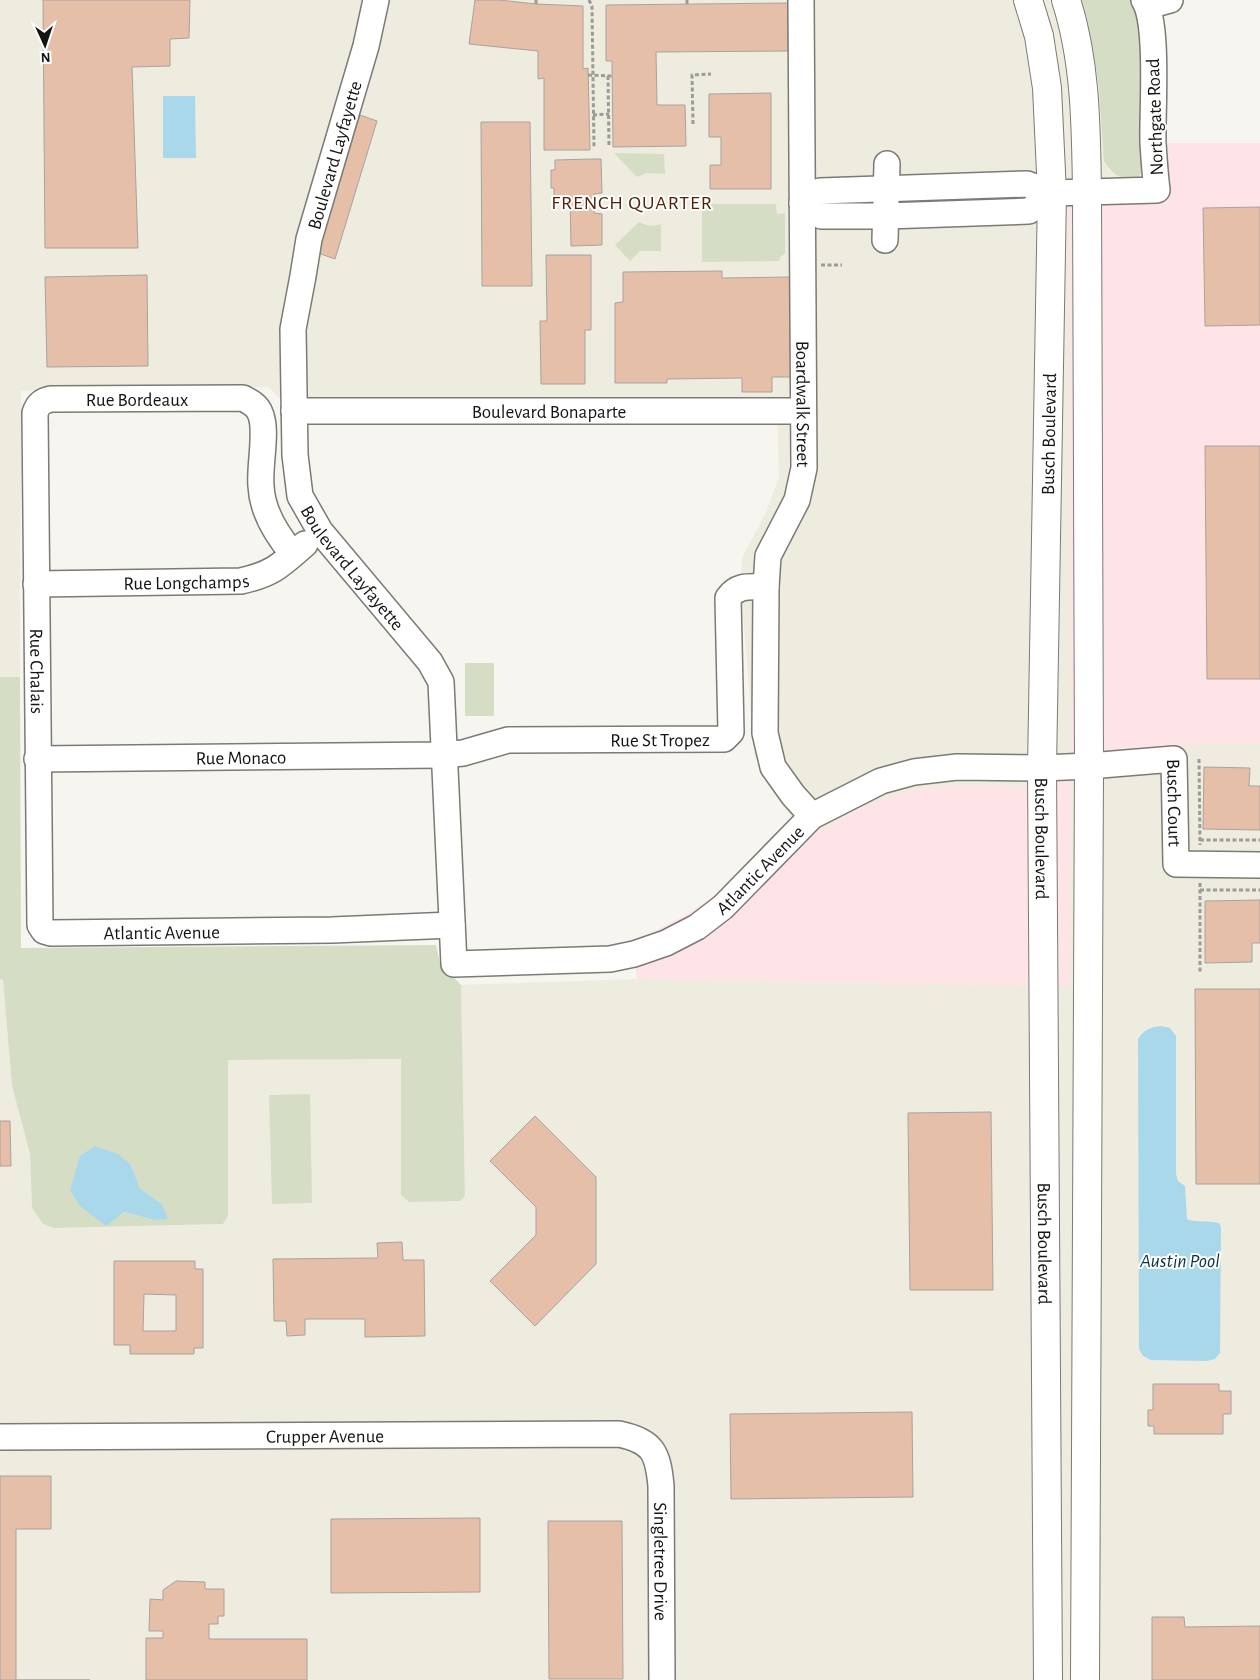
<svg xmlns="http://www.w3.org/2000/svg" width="1260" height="1680" font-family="'Alegreya Sans',sans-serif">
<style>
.built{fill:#eeebdf}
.industrial{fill:#fee3e7}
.green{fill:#d5dec4;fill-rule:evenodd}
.water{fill:#aad8eb}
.building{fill:#e5bfa8;stroke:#a8a3a0;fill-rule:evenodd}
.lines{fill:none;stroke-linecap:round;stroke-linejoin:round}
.minor-casing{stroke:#7b7a75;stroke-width:28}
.major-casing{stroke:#7b7a75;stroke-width:30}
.path{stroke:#9b9b97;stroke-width:3;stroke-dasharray:4 2.5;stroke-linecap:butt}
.minor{stroke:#fff;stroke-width:25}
.major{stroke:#fff;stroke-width:28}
.labels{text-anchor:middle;stroke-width:4;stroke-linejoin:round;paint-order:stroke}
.street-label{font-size:19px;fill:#141412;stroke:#fff}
.neighbourhood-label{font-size:20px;letter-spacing:1px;fill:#522308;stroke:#fff}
.water-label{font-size:20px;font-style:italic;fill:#083340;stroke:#fff}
</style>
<rect width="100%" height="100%" fill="#f6f5f0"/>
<path class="built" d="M0,0H1079L1095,62L1109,170L1122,178L1069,182L1152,760L1191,744H1260V1680H0V979L3,980L12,1086L30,1154L32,1208L43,1224L54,1228L223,1224L228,1216L227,1060L401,1059V1195L460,1201L465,1196L461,985L637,979L1069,986L1070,761L1026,787L1007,785L934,786L902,793L862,807L822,830L794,821L770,787L754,754L741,587L742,558L765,514L779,478L777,411H294L268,387L21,391L20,677H0Z"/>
<path class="industrial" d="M1142,143H1260V744H1191L1152,760L1071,761L1070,986L637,979L632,943L688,914L722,890L794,821L822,830L861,807L902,793L934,786L1007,785L1026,787L1071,761L1069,182L1122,178L1131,180Z"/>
<g class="green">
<path d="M1079,0H1131L1140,16L1141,36L1142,170L1140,175L1136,179C1121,181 1111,173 1104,161L1099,90L1095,62Z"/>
<path d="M614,153L664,154L665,174L646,173L637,177Z"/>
<path d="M702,204H776L777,214L785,213V254L781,256L779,261L702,262Z"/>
<path d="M639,222C647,226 652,227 661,224V251H640L630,261L615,245Z"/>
<rect x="465" y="663" width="29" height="53"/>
<path d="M0,677H20L21,948L436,945L440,963L461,985L465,1196L460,1201L409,1202L401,1195V1059L228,1060V1216L223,1224L54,1228L43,1224L32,1208L30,1154L12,1086L3,980L0,979ZM131,1165L140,1188L162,1204L154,1220L124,1212L106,1225L95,1217L70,1190L75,1175Z"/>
<path d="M310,1094L312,1203L272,1204L269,1095Z"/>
</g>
<g class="water">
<path d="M163,96H195L196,158H163Z"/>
<path d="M1161,1026L1170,1028L1176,1036V1174L1178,1181L1185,1186L1187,1219C1197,1223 1208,1220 1219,1223L1221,1227L1220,1353L1215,1359L1207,1361L1151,1360L1143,1356L1139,1349L1138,1039C1144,1030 1150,1027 1161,1026Z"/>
<path d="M95,1146L118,1154L131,1165L140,1188L162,1204L168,1219L154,1220L124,1212L106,1226L80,1206L70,1190L80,1156Z"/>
</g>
<g class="building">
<path d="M43,0H190L189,38L170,39V66L132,67L138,248H45Z"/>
<path d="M475,0H499L536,4L583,6V69L588,68L590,150H544V78L538,79V51L469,44Z"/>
<path d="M788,3V51L656,52L657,105H685L686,146L613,147L612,61H606V5Z"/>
<path d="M771,93V189H710V165H721V137H709V94Z"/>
<path d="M360,115L377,121L335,259L318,253Z"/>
<path d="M481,122H530L532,286H482Z"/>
<path d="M591,159H601L602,193L594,194V213L602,214V245L571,246L570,198H554V188H551V170H555V160Z"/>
<path d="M1260,207V325L1205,326L1203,208Z"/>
<path d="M546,255H591V330H585V384H541L540,321H547Z"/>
<path d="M722,271V278L790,277L791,377H772V392H742V378L667,379V383H615V303L623,302V272Z"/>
<path d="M147,275L148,366L47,367L45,277Z"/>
<path d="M1205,446H1260V679H1207Z"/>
<path d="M1204,767L1250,768L1249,786H1260V830L1203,829Z"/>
<path d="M1260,900V943H1252V962L1205,963V901Z"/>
<path d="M1195,989H1260V1184H1196Z"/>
<path d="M991,1112L993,1290H910L908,1113Z"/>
<path d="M535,1116L596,1177V1264L535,1326L490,1281L536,1235V1207L490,1161Z"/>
<path d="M0,1121H10L11,1166H0Z"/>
<path d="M402,1242L403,1260H424L425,1336L365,1337V1319H305V1335L287,1336L286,1321H274L273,1259L378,1258L377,1243Z"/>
<path d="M114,1261H195V1269H203V1348H194V1354H130V1345H114ZM144,1294L176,1295V1331H143Z"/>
<path d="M1153,1384H1219V1391H1231V1414H1223V1434H1154V1426H1148V1410H1153Z"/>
<path d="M912,1412L913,1497L731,1499L730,1414Z"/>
<path d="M0,1476H51V1529H16V1680H90H0Z"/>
<path d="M480,1518V1592L331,1593V1519Z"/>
<path d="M548,1521H622L623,1679H549Z"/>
<path d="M176,1581L205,1582V1589H224V1616H218V1624H209V1639H307V1680H146V1638H163V1631H149L150,1599L163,1600V1590Z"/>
<path d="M1152,1617H1184L1185,1627L1260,1626V1680H1152Z"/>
</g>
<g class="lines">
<defs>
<g id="minor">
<path id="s1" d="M376,0L366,46L309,239L303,276L293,329L295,455L300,496L320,531L430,662L441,682L454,964L610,959L634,954L666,943L697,927L723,907L812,816L881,781L914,772L957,767L1042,768L1089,766L1174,759L1176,864L1260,865"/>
<path id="s2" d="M801,0L804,468L797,500L768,556L766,587L765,733L773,767L793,795L812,816"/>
<path d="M1148,6L1170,0"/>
<path d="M1052,193L1029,211L886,216H821L802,203L820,191L1027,184L1052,193L1157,190C1155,174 1154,159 1153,143C1152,111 1159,24 1144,0"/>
<path d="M885,240L887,164"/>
<path id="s3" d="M294,411H803"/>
<path id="s4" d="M293,554C277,535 262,512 261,486C259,466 268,429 260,413C257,405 250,402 243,398L51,399C42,401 38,404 35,413L40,925L44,931L51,933L332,930L452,925"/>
<path id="s5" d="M36,584L241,581C273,574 281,565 305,544"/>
<path id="s6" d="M37,759L443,755L463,753L508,740L724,739L731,732L728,598C738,584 750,587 766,587"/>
<path id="s7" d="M0,1437L619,1434C653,1441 658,1453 661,1486L662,1680"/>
</g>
<g id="major">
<path id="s8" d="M1028,0L1039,36L1047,88L1052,193L1042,768L1048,1680"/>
<path d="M1066,0C1086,62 1086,128 1087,192L1089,766L1085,1680"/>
</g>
</defs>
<use href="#minor" class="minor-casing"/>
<use href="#major" class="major-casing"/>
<g class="path">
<path d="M589,0L592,6L594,148"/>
<path d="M687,0V5"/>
<path d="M536,4V0"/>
<path d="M588,75L612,76"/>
<path d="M608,76L609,147"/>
<path d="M593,115L609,114"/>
<path d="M693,124L692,75L711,74"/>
<path d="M821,265H842"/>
<path d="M1199,759L1200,845"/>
<path d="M1200,840H1260"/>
<path d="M1200,883V973"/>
<path d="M1200,890H1260"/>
</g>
<use href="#minor" class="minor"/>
<use href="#major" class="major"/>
</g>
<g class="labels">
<g class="street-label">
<text transform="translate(1154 117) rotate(-92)" y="7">Northgate Road</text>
<text transform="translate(334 155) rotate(-74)" y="7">Boulevard Layfayette</text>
<text x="137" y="406">Rue Bordeaux</text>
<text dy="7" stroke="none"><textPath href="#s2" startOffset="404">Boardwalk Street</textPath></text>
<text dy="7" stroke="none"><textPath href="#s3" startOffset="255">Boulevard Bonaparte</textPath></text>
<text transform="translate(1048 434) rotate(-89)" y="7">Busch Boulevard</text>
<text dy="7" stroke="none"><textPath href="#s1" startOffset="596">Boulevard Layfayette</textPath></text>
<text dy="7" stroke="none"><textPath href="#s5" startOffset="150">Rue Longchamps</textPath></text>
<text dy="7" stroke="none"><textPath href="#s4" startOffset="646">Rue Chalais</textPath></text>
<text dy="7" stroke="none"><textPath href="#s6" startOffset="625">Rue St Tropez</textPath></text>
<text dy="7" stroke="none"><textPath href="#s6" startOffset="204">Rue Monaco</textPath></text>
<text dy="7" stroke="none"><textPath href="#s1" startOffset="1849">Busch Court</textPath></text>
<text dy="7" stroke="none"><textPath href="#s8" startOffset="841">Busch Boulevard</textPath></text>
<text dy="7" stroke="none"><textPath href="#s1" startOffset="1358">Atlantic Avenue</textPath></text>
<text dy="7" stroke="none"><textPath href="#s4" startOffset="1025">Atlantic Avenue</textPath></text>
<text dy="7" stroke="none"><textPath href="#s8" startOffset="1246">Busch Boulevard</textPath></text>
<text dy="7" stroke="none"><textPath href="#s7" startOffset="325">Crupper Avenue</textPath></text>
<text dy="7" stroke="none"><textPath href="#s7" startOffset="769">Singletree Drive</textPath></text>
</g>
<g class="neighbourhood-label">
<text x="632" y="209">FRENCH QUARTER</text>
</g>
<g class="water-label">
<text x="1180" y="1267">Austin Pool</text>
</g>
</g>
<g transform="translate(45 45) rotate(177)" stroke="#ffffff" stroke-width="4" paint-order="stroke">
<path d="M0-4L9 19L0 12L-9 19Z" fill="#141412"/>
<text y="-8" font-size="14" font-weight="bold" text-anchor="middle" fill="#141412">N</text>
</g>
</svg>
